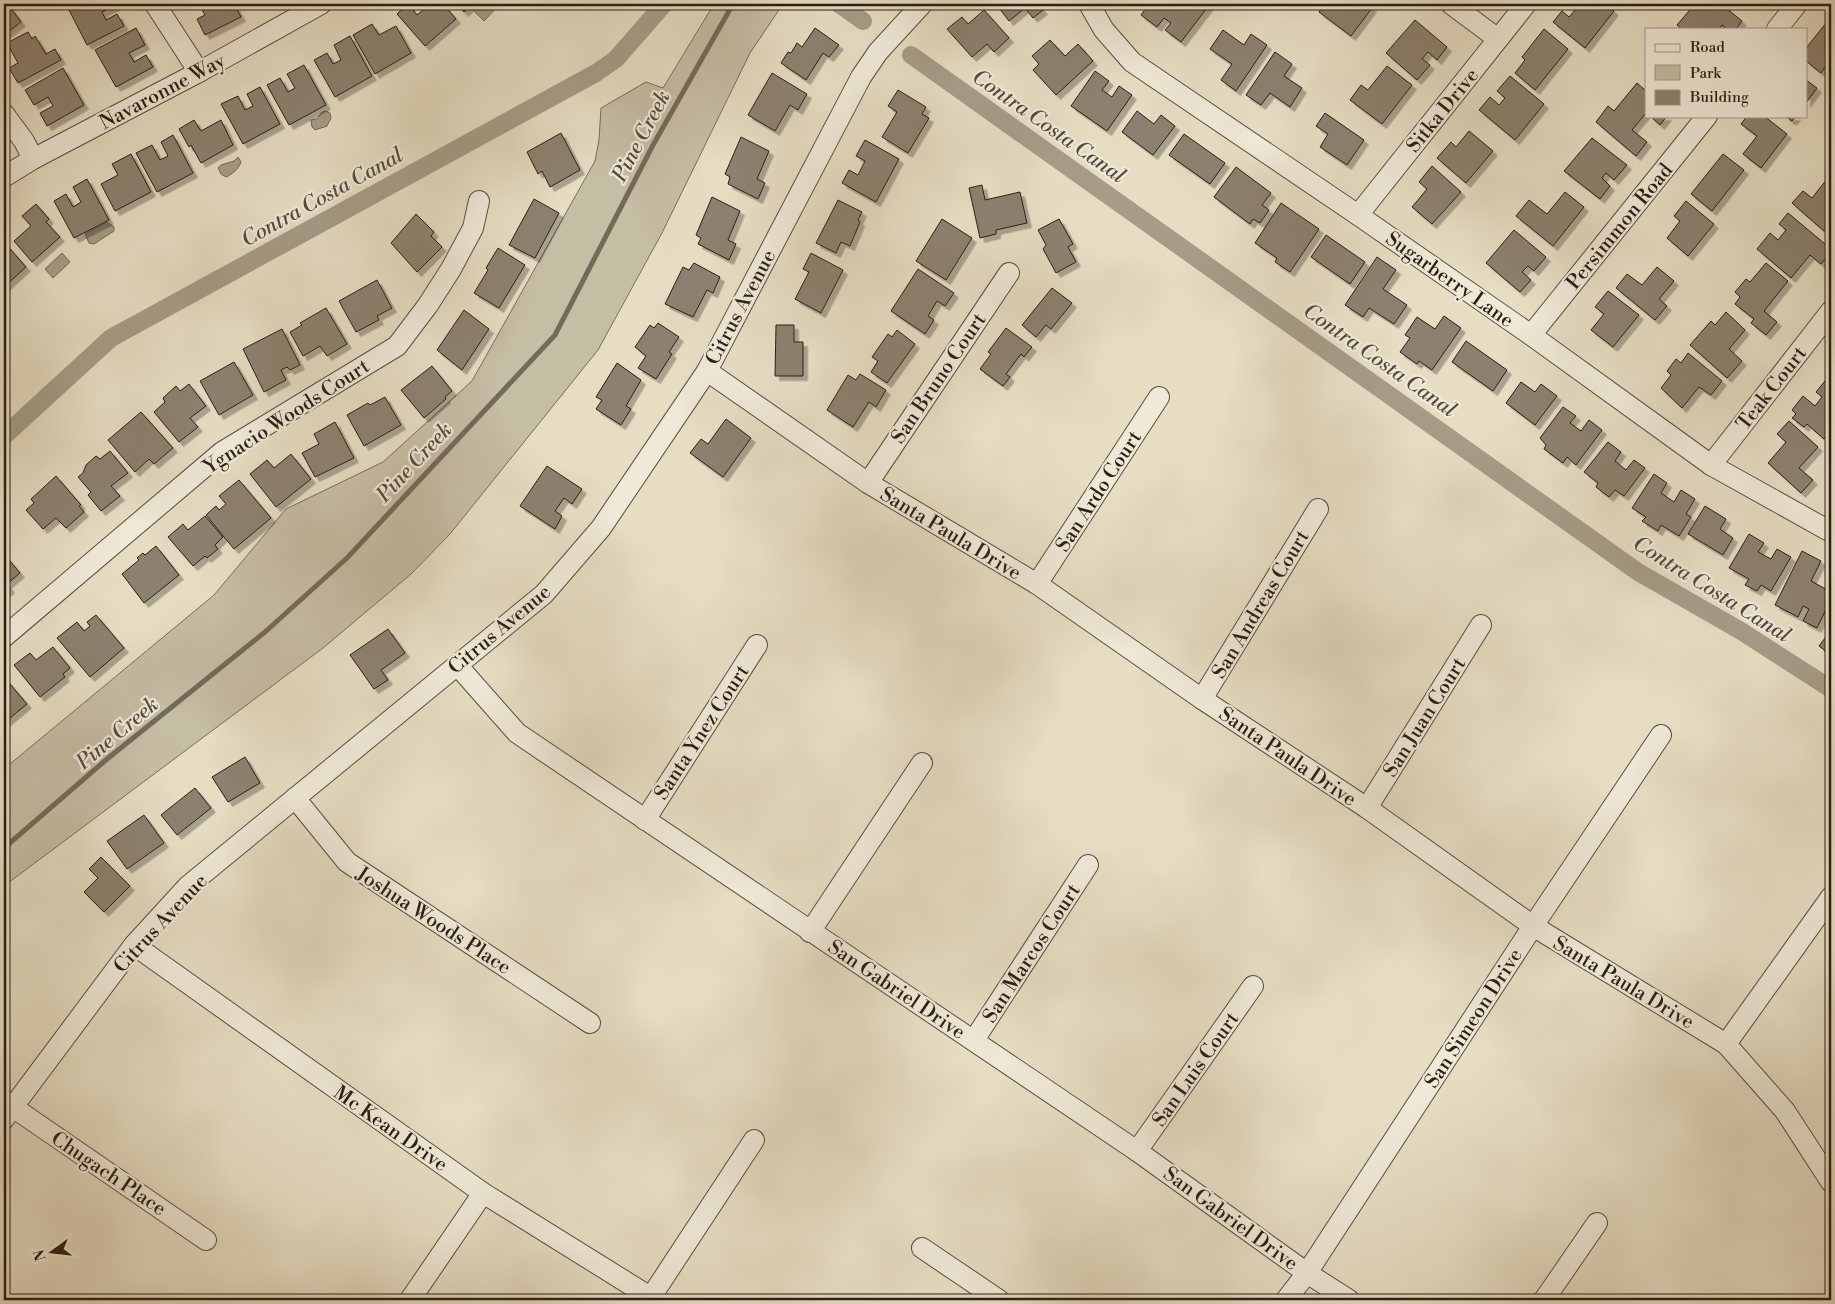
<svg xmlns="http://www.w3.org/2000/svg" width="1835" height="1304" font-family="'Libre Bodoni',serif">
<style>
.green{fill:#c6bda5;stroke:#786e5d}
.water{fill:#a69c88;stroke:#746a5a}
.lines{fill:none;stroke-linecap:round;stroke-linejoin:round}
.stream{stroke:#746a5a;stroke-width:5}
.canal{stroke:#a69c88;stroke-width:18}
.building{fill:#8c816f;stroke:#2a1e15;filter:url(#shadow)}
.minor-casing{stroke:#594e40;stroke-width:22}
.minor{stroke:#efe9d8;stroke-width:20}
.labels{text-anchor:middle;stroke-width:4.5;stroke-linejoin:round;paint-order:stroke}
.street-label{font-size:20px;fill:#2a1e15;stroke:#efe9d8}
.water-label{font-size:21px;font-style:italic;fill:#554a3d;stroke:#efe9d8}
</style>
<defs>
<filter id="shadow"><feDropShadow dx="4.5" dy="4.5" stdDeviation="0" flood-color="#0004"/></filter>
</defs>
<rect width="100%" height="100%" fill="#e6ddc3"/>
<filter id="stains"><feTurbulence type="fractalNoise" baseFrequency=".004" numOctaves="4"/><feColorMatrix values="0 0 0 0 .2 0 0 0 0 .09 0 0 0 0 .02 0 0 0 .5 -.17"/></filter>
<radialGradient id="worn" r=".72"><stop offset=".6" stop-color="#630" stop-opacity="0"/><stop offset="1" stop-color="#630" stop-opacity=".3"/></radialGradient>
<path class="green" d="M714,4H783L750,53L662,233L598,350L450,534L411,574L323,648L4,886V769L214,595L286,509L383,462L472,381L595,161L599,140L601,108L646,82L663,88Z"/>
<g class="water">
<path d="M482,4H500L484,21L474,11Z"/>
<path d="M326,111L330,113L331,118L327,126L315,130L312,127L311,120L317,119L322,112Z"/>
<path d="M238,157L241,162C239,169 231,175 226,177L221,174L218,168L221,165L234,161Z"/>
<path d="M107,222L114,227V231L94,244L89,243L85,234Z"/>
<path d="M62,253L70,262L53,278L45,269Z"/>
</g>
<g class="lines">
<path class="stream" d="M4,848L107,759L265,632L347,558L555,335L653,145L733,4"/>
<g class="canal">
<path d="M839,4L863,21"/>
<path d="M911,55L1638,572L1741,631L1831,689"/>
<path d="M4,436L111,338L596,73L616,59L664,4"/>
</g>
</g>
<g class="building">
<path d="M4,4L8,9L10,7L21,22L4,35Z"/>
<path d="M81,4H114L115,6L102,12L106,20L117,14L124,26L87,45L69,10Z"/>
<path d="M199,4H234L241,17L205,35L197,19L205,15Z"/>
<path d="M408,4L417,15L424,9L420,4H443L456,19L425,46L397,14Z"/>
<path d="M456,4H472L464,12Z"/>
<path d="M996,4H1038L1043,10L1033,18L1025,8L1009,21Z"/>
<path d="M1149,4H1210L1181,42L1165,30L1171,23L1164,18L1157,27L1141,15Z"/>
<path d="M1325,4H1367L1372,8L1351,36L1319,12Z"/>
<path d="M1569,4H1606L1614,11L1585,48L1553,22L1562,11L1569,17L1576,9Z"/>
<path d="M1695,4H1721L1742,21L1736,29H1727L1722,25L1719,29H1682L1677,25Z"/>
<path d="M984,10L1009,38L994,52L987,44L972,57L947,29L962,17L968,24Z"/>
<path d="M1831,17V59L1821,73L1806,61V48Z"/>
<path d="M1415,20L1447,47L1437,60L1428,52L1422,59L1430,65L1417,80L1386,53Z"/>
<path d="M372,24L379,35L396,26L411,53L375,74L353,35Z"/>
<path d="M136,28L145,45L129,53L134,62L146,55L153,67L116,87L95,50Z"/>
<path d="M815,28L839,45L829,57L823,53L806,80L781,63L788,52L791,53L797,43L802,47Z"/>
<path d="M1544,29L1568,49L1535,90L1515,73L1525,60L1522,57Z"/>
<path d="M1223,30L1244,45L1251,34L1267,45L1236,91L1221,80L1232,64L1210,49Z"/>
<path d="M28,32L32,39L35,36L46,54L55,49L61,60L18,83L9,68L18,63L7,43Z"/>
<path d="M350,36L372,76L335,97L314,60L327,53L333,64L341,60L334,45Z"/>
<path d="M1050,40L1065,56L1078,44L1093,61L1056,95L1033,70L1039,64L1032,56Z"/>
<path d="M1275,52L1292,64L1284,76L1302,88L1290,107L1270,93L1261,105L1246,95Z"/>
<path d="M304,65L326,105L289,125L267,85L280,78L288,92L295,88L287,74Z"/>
<path d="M1387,66L1412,85L1382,124L1350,100L1361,85L1368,90Z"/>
<path d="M63,68L84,105L47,126L40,113L53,106L48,97L34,105L25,90Z"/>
<path d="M1095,71L1109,81L1102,90L1112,97L1119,86L1132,95L1107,131L1071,106Z"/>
<path d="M772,73L807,94L798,110L790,105L775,131L748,115Z"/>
<path d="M1510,76L1544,104L1515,140L1479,110L1490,97L1499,105L1505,98L1497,91Z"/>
<path d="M1806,80L1817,88L1806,103Z"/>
<path d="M1637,83L1646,91V113L1632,130L1647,142L1636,156L1596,122L1608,106L1614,111Z"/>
<path d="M260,87L280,124L243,144L221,104L238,96L245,110L253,106L247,94Z"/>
<path d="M898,90L926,107L922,114L929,118L908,153L882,137L897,112L888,106Z"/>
<path d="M1137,111L1154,124L1161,115L1175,126L1153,155L1122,132Z"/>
<path d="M1325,113L1364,140L1347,165L1320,147L1328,134L1316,126Z"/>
<path d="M1650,116H1667L1660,125Z"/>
<path d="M1747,116H1764L1787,134L1761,168L1743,154L1757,136L1741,124Z"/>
<path d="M1785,116H1796L1792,121Z"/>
<path d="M194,120L201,131L221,120L233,145L201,163L191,145L189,147L179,129Z"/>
<path d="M1469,131L1493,151L1466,183L1437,158L1451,142L1456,147Z"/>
<path d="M561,133L580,170L550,187L542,171L538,174L527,152Z"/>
<path d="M1184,134L1225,163L1210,184L1169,155Z"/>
<path d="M173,135L193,173L157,192L136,153L152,145L160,160L168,156L161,142Z"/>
<path d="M741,137L769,151L757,179L765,183L758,199L728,184L730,177L725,174Z"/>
<path d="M1592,138L1627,165L1614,180L1606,173L1602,178L1610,186L1600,199L1564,171Z"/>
<path d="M865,140L899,159L876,202L842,183L849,170L858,175L865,161L856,156Z"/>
<path d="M131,154L151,192L115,211L101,184L118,175L112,164Z"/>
<path d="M1723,154L1744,170L1712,211L1691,194Z"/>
<path d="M1432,166L1461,192L1432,224L1412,207L1427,189L1419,182Z"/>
<path d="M1236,167L1271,193L1262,205L1269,210L1260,223L1253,219L1250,224L1214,197Z"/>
<path d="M1831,174V222L1824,231L1792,203L1803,191L1812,198Z"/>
<path d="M87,179L109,220L74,238L54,201L66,194L73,207L81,202L73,187Z"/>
<path d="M982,185L985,200L1020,192L1027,223L996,230V234L980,238L969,188Z"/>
<path d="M1565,192L1584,207L1553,246L1516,216L1529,200L1547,214Z"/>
<path d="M712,197L740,211L728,240L736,244L729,260L698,244L701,238L696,235Z"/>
<path d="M534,199L559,213L535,258L509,245Z"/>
<path d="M838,200L862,212L858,220L860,222L850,246L841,242L836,253L816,243Z"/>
<path d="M1686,201L1714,224L1688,256L1667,238L1680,221L1674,216Z"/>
<path d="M1281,203L1319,229L1290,272L1275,262L1277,258L1255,243Z"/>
<path d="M36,204L49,219L46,222L60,237L32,262L14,241L31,226L22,216Z"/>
<path d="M1788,213L1831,249V252L1821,264L1810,255L1791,278L1757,249L1770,233L1778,240L1786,230L1779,224Z"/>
<path d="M416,214L434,232L431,236L442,247L417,272L391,243Z"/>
<path d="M942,219L972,238L946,280L916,261Z"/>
<path d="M1059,219L1073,244L1068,247L1076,262L1056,273L1043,249L1046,245L1038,230Z"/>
<path d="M1514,230L1546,257L1534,271L1528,266L1522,272L1531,280L1520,292L1486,263Z"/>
<path d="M1326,235L1365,262L1350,284L1311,257Z"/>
<path d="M4,242L26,267L4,287Z"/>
<path d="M498,248L525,265L499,308L474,293L488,270L486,268Z"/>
<path d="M811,253L843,270L821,313L795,299L809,272L803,269Z"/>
<path d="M1377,257L1396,270L1383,289L1407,305L1394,324L1369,308L1363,317L1345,305Z"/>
<path d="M694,263L720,277L713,293L707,290L693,317L665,304L683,267L689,270Z"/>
<path d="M1766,263L1788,281L1764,311L1777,322L1766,335L1751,323L1754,319L1735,304L1740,297L1735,292L1746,279L1750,282Z"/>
<path d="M1657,267L1674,281L1659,299L1667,306L1655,320L1616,288L1627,274L1642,285Z"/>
<path d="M918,269L954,293L945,306L937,301L928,316L934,320L925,334L891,311Z"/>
<path d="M377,280L392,308L377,316L379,320L356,332L339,301Z"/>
<path d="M1052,288L1072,303L1051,329L1046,325L1036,337L1022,325Z"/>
<path d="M1608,291L1639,315L1613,347L1591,330L1604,314L1595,307Z"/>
<path d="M326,308L347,344L327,356L320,346L303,356L290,332L302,325L300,323Z"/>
<path d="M464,310L489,329L462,370L437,350Z"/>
<path d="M1726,312L1745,330L1729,349L1742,361L1727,378L1690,345L1711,321L1715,325Z"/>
<path d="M1444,316L1461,328L1432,370L1419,361L1417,364L1400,352L1410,338L1405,335L1417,317L1435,329Z"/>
<path d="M658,323L679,337L669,352L672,354L656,379L638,368L646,356L635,347L650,325L654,328Z"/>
<path d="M776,325H794V342H803V376H775Z"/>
<path d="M1006,328L1032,347L1024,357L1021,354L1006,374L1010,377L1003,386L980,369L991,354L988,352Z"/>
<path d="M282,329L300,365L290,370L287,367L281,370L286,380L264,392L243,349Z"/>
<path d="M897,330L915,344L887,383L871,372L878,361L872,357L888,334L892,337Z"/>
<path d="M1466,341L1507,370L1493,391L1452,362Z"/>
<path d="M1688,353L1722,381L1711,395L1699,387L1682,408L1661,388L1671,375L1667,371L1676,359L1681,363Z"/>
<path d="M234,362L253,395L219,415L200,381Z"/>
<path d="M617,363L641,380L626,406L631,409L621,425L596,409L602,400L596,397Z"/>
<path d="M432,366L452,391L445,397L446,399L424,418L401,390Z"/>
<path d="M860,374L886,390L876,407L869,402L853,427L827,410L848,375L856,380Z"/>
<path d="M1825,381L1831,386V430L1824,439L1807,424L1804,427L1792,418L1796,414L1792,410L1803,396L1815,406L1822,397L1816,392Z"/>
<path d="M1521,382L1535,392L1541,384L1557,396L1535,425L1506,403Z"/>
<path d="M189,384L206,406L190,418L198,427L179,442L154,412L165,402L163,398L176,386L180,391Z"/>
<path d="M385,397L401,425L364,446L347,415L368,403L370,405Z"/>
<path d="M1563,407L1576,416L1570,423L1581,431L1589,420L1602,430L1576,465L1567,457L1563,463L1544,449L1546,445L1540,438Z"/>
<path d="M141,412L173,448L154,464L149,459L135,472L108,440Z"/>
<path d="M726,419L751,438L723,477L690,453L701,439L708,444Z"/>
<path d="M1789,421L1818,447L1799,468L1813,480L1801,493L1768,463L1786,442L1777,434Z"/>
<path d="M335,422L354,458L315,477L302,453L319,444L314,434Z"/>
<path d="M1608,442L1621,452L1615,461L1626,470L1634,460L1645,468L1624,496L1615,490L1609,497L1596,487L1598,483L1584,472Z"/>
<path d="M110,451L128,473L111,486L120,496L101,511L88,495L91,492L78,477L83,473L86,465L96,456L100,459Z"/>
<path d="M291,454L311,479L276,507L250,474L267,460L274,468Z"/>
<path d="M547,466L582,489L572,504L564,498L555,511L562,516L555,529L520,506Z"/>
<path d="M1654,474L1667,483L1661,493L1674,502L1681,490L1695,499L1686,514L1691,517L1679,536L1661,525L1658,531L1642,521L1646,517L1632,508Z"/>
<path d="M56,476L81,505L79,506L84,512L66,528L56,518L43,529L26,510L34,503L31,499Z"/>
<path d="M239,480L271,518L234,549L206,515L216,506L219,510L226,504L219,496Z"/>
<path d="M1705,506L1726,519L1720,529L1733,538L1723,555L1688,534Z"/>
<path d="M205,516L223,537L215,545L218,549L207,558L205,556L193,566L168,537L183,524L188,530Z"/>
<path d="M1749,534L1764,543L1758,552L1771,559L1777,549L1791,557L1771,591L1761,585L1757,591L1745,585L1749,579L1729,568Z"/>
<path d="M156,546L179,575L144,603L122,574L139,560L137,558L143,553L145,555Z"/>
<path d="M1802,551L1821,561L1811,581L1831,592V599L1817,628L1803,621L1809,609L1803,606L1798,617L1775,605Z"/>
<path d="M4,554L20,573L7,584L10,589L4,594Z"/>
<path d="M96,615L124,648L90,677L57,638L77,622L84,631L90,626L87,622Z"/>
<path d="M388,629L405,653L381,670L388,680L374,689L350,655Z"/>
<path d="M1831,630V655L1819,646Z"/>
<path d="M53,647L70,668L63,674L65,677L40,697L14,665L30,653L36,660Z"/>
<path d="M4,677L27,704L4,723Z"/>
<path d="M245,757L260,783L228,802L212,777Z"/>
<path d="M195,788L211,808L177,835L161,815Z"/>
<path d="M144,815L164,843L127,869L107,841Z"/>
<path d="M101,857L130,886L104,912L84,892L98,878L89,869Z"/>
</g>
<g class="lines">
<defs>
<g id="minor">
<path d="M155,4L199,72"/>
<path d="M1089,4L1104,30L1132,62L1358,215L1531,335L1711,465L1831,532"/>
<path d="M1451,4L1498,39"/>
<path d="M1777,29L1797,4"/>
<path d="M4,114L24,141L33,159"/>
<path d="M4,177L33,159L199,72L321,4"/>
<path d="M1358,215L1526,4"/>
<path d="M1531,335L1707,116"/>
<path d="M707,371L868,483L1037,584L1202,699L1367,808L1533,926L1726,1044L1785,1111L1831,1182"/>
<path d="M1711,465L1831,311"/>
<path d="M868,483L1009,273"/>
<path d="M1037,584L1159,397"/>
<path d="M4,637L222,452L397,346L428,305L451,269L473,228L479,201"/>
<path d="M457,665L517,733L1137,1151L1307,1273L1349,1300"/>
<path d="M1202,699L1318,509"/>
<path d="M295,798L347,862L590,1023"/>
<path d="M1367,808L1481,625"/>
<path d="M645,820L757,645"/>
<path d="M810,932L922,763"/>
<path d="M134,945L483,1193L655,1300"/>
<path d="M974,1040L1088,865"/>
<path d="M1726,1044L1831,897"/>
<path d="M4,1101L206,1240"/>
<path d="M4,1119L134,945L188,886L544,594L601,528L707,371L861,77L878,52L922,4"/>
<path d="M1137,1151L1253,986"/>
<path d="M922,1248L999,1300"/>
<path d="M651,1297L754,1140"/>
<path d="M410,1300L483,1193"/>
<path d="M1286,1300L1307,1273L1533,926L1661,735"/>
<path d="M1544,1300L1597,1223"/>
</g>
</defs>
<use href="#minor" class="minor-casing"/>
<use href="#minor" class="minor"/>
</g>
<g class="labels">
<g class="street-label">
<text transform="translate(162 91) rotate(-28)" y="7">Navaronne Way</text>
<text transform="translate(1442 110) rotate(-51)" y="7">Sitka Drive</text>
<text transform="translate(1619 226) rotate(-51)" y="7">Persimmon Road</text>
<text transform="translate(1450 279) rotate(35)" y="7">Sugarberry Lane</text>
<text transform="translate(740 307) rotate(-62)" y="7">Citrus Avenue</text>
<text transform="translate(938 378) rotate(-56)" y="7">San Bruno Court</text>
<text transform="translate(1771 388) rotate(-52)" y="7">Teak Court</text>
<text transform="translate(286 416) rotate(-33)" y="7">Ygnacio Woods Court</text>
<text transform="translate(1098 491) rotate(-57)" y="7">San Ardo Court</text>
<text transform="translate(951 533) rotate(31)" y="7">Santa Paula Drive</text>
<text transform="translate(1260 604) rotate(-59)" y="7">San Andreas Court</text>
<text transform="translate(499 629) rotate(-40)" y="7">Citrus Avenue</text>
<text transform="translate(1424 717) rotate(-58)" y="7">San Juan Court</text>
<text transform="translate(701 732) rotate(-57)" y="7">Santa Ynez Court</text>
<text transform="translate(1288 756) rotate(34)" y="7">Santa Paula Drive</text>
<text transform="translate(434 920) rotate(33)" y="7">Joshua Woods Place</text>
<text transform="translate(160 923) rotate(-47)" y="7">Citrus Avenue</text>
<text transform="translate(1031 953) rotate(-57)" y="7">San Marcos Court</text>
<text transform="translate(1624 982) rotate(31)" y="7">Santa Paula Drive</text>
<text transform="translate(897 989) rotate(34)" y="7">San Gabriel Drive</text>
<text transform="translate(1473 1018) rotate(-57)" y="7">San Simeon Drive</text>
<text transform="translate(1195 1069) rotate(-55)" y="7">San Luis Court</text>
<text transform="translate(391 1128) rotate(35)" y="7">Mc Kean Drive</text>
<text transform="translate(109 1173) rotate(34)" y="7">Chugach Place</text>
<text transform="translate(1231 1218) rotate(36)" y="7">San Gabriel Drive</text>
</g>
<g class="water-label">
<text transform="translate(1049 126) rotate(35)" y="7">Contra Costa Canal</text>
<text transform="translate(641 136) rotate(-62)" y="7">Pine Creek</text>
<text transform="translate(322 197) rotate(-29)" y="7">Contra Costa Canal</text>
<text transform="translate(1380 360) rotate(35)" y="7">Contra Costa Canal</text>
<text transform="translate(414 462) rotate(-47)" y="7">Pine Creek</text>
<text transform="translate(1712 589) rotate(32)" y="7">Contra Costa Canal</text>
<text transform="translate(117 733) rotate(-40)" y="7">Pine Creek</text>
</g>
</g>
<rect width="1835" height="1304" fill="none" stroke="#e6ddc3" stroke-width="20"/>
<rect x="5" y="5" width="1825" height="1294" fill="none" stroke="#2a1e15" stroke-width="2.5"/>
<rect x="10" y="10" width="1815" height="1284" fill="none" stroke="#2a1e15"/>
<rect x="1645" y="28" width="162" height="90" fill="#efe9d8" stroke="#a0988a"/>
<rect x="1655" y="44" width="25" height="8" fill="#efe9d8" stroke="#a0988a"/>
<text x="1690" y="52" font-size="15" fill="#2a1e15">Road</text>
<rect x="1655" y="65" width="25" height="15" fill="#c6bda5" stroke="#a0988a"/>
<text x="1690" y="78" font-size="15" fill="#2a1e15">Park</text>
<rect x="1655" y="90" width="25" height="15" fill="#8c816f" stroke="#a0988a"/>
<text x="1690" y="102" font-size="15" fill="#2a1e15">Building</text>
<g transform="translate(52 1252) rotate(255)" stroke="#efe9d8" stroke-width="4" paint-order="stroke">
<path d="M0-4L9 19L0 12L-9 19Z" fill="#2a1e15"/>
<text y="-8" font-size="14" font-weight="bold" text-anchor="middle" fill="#2a1e15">N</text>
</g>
<rect width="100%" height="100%" filter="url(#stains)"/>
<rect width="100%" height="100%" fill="url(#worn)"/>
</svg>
